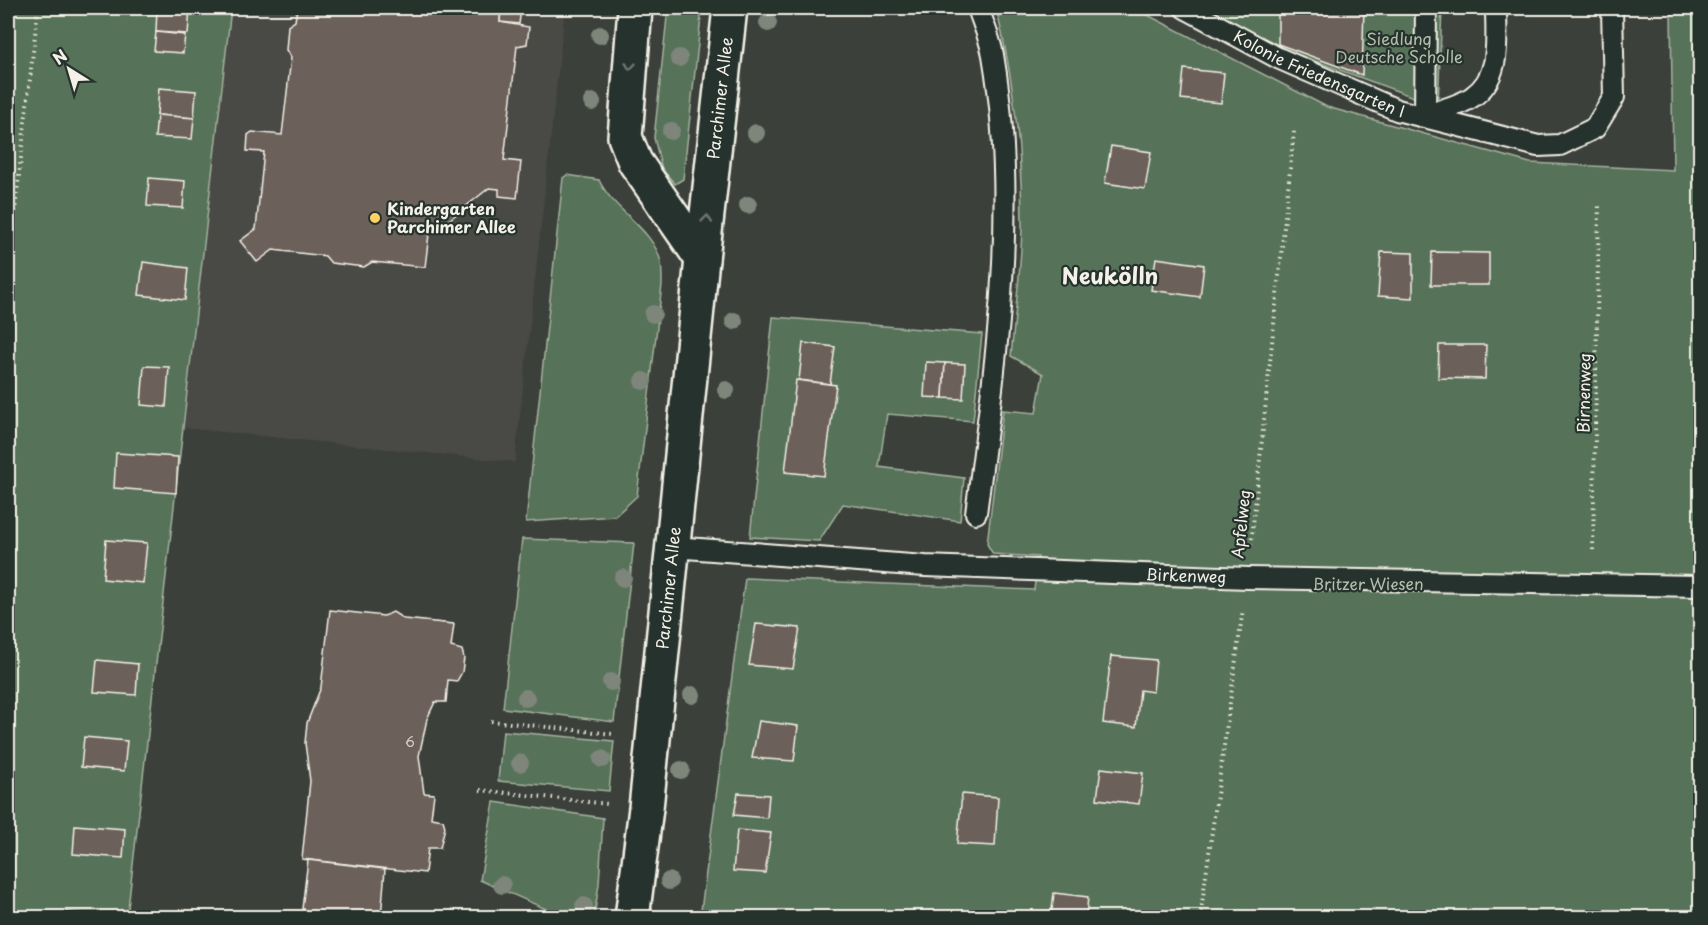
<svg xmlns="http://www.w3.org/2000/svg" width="1708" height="925" font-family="'Playpen Sans',sans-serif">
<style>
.built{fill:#4a4a44}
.green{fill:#577259;stroke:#a6b2a0;stroke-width:1.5}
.building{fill:#6c605a;stroke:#f4f1e8;stroke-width:1.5}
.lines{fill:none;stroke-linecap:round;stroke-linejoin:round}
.lane-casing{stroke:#f4f1e8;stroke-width:24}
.street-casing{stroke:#f4f1e8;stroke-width:38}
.path{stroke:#f4f1e8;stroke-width:4;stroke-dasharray:1.5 4.5;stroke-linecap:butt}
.lane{stroke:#26332d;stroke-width:20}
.street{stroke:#26332d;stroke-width:33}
.tree{fill:#7e857a}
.oneway{stroke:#6e766e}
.poi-dot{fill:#ffd166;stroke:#26332d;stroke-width:2}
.labels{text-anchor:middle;stroke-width:4.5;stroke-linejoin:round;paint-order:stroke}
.number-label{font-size:14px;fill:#d2cdc4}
.park-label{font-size:16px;fill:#b5beaf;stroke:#26332d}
.street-label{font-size:16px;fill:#f4f1e8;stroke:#26332d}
.poi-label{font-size:16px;font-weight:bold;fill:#f4f1e8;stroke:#26332d;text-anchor:start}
.district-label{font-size:22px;font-weight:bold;fill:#f4f1e8;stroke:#26332d}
</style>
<rect width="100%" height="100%" fill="#3b403a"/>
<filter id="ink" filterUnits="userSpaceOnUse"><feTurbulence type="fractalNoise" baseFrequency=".0167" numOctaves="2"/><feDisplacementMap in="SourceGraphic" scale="12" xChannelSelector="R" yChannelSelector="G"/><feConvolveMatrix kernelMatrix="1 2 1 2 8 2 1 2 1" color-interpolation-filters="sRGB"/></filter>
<g filter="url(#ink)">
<path class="built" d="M231,8H565L515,462L184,428Z"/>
<g class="green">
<path d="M8,8H231L127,917H8Z"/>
<path d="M668,8H702L683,179L675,184L662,169L654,138Z"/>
<path d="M996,8H1134L1327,107L1530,163L1673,170L1671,8H1700V917L700,918L745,578L1034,590L1038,557L993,554L987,544L1003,410L1036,413L1043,374L1011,356C1015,313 1021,270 1022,227C1022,153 1014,79 996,8Z"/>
<path d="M1205,8H1442L1438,106L1274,46Z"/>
<path d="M567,175L599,180C613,211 653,228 661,262C662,269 662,278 662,285L637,496L615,516L526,522L563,178Z"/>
<path d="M773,317L982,334L973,421L887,414L879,467L964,478L960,521L843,504L819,541L750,537Z"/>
<path d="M522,539L634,543L614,722L503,708Z"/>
<path d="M503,731L614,741L609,791L498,781Z"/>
<path d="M494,802L603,818L599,884L594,917H564L480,880Z"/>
</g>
<g class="building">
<path d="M157,8H190L188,34L156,32Z"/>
<path d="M297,8H501L500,22L529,27L527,44L517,46L504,160L521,162L517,198L499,196V189L489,188L439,228L430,226L425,267L372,262L364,267L331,263L325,256L273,250L257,262L240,241L256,229L264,152L247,151L248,135L252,132L282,135L291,58L286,50L288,26L295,21Z"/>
<path d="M501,8L521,9L519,24L500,22Z"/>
<path d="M1278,8H1364L1362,75L1278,44Z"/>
<path d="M156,32L185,35L183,53L154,51Z"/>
<path d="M1184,69L1224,73L1221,103L1181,99Z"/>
<path d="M159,88L196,91L194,118L157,115Z"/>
<path d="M157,115L194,118L192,139L155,137Z"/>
<path d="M1111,146L1151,152L1145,189L1105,183Z"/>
<path d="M149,178L185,181L183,208L147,206Z"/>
<path d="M1381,252L1413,253V298L1378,296Z"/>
<path d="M1432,252L1489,253V285H1431Z"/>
<path d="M1156,258L1204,265L1200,297L1151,290Z"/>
<path d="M143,262L188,268L185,300L139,295Z"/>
<path d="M803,343L835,347L830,384L799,380Z"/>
<path d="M1439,345H1486L1485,379L1438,378Z"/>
<path d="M926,362L945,363L943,398L924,397Z"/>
<path d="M945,363L965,364L963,399L943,398Z"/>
<path d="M144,366L169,367L166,407L141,405Z"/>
<path d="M796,380L836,385L824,476L785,472Z"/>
<path d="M116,453L178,457L176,493L114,488Z"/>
<path d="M106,540L147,543L143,583L103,579Z"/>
<path d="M330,610L384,616L393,612L404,619L454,624L451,647L462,650L464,658L462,672L457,681L448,680L446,702H435L427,719L419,756L424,793L434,794L431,818L443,820L445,827L440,848H428L425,873L302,859L310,781L305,743L307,723L321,687Z"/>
<path d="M756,624L800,628L793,669L749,665Z"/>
<path d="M1111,656L1156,660L1153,692L1140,690L1136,727L1103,723Z"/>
<path d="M97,660L138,664L136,695L94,692Z"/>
<path d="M759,721L798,726L794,761L752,758Z"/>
<path d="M84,737L127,741L124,771L81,767Z"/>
<path d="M1101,768L1143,773L1139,804L1097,799Z"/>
<path d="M738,793L769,795L767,818L734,815Z"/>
<path d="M962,794L998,797L995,846L957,844Z"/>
<path d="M75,825L125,829L123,858L73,854Z"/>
<path d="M737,830L771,833L765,873L733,871Z"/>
<path d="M308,860L385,869L381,918H304V909H302Z"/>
<path d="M1054,893L1088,897L1086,918H1051Z"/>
<path d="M66,912L110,916V918H65Z"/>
</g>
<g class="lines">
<defs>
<g id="lane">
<path id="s1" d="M1185,8L1278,58L1397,110L1538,146L1560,145L1595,128L1614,97L1612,8"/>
<path d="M1425,116C1439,110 1460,106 1472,97C1502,77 1496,39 1496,8"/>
<path d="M1425,116L1426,8"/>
<path d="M976,513C996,362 1019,207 993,55C990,39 983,23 978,8"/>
<path id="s2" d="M673,547L925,566L1248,578L1700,586"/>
</g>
<g id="street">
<path id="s3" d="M635,8L625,137L635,162L702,259L730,8"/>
<path id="s4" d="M632,918L646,808L702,259"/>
</g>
</defs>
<use href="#lane" class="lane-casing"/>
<use href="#street" class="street-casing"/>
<g class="path">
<path d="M8,272L38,8"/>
<path d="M1251,545L1294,131"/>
<path d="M1593,550L1599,203"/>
<path d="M491,721L613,734"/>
<path d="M480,790L608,804"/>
<path d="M1200,918L1243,609"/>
</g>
<use href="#lane" class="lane"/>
<use href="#street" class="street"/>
</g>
<g class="tree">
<circle cx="768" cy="23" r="9"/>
<circle cx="600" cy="35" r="9"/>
<circle cx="679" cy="58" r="9"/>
<circle cx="592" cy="102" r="9"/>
<circle cx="671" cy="131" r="9"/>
<circle cx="756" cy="133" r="9"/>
<circle cx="748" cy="205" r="9"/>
<circle cx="653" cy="314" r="9"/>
<circle cx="734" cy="321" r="9"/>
<circle cx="643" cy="381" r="9"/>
<circle cx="726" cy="390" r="9"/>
<circle cx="623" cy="578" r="9"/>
<circle cx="611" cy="682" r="9"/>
<circle cx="692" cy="695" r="9"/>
<circle cx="526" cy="698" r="9"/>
<circle cx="602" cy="759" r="9"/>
<circle cx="520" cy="763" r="9"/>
<circle cx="681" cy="770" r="9"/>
<circle cx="669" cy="881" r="9"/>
<circle cx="502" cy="885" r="9"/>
<circle cx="584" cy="906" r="9"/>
</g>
<defs><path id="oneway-chevron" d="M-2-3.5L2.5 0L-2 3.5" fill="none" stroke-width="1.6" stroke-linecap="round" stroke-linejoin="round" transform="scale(1.5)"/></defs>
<g class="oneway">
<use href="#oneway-chevron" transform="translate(630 66) rotate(96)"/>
<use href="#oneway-chevron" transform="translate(707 219) rotate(-84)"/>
</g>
</g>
<circle class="poi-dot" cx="375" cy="218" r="6"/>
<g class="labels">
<g class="number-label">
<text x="410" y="747">6</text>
</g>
<g class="park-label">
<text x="1399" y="45">Siedlung<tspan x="1399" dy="18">Deutsche Scholle</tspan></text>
<text x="1368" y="590">Britzer Wiesen</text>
</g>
<g class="street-label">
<text dy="6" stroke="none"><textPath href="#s1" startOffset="150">Kolonie Friedensgarten I</textPath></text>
<text dy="6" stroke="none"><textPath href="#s3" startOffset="436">Parchimer Allee</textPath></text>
<text transform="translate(1584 393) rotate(-89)" y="6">Birnenweg</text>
<text transform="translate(1241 524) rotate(-84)" y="6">Apfelweg</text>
<text dy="6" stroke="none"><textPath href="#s2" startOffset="514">Birkenweg</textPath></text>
<text dy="6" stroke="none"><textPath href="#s4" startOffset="332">Parchimer Allee</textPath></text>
</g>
<g class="poi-label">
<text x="387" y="215">Kindergarten<tspan x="387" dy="18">Parchimer Allee</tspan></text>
</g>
<g class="district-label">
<text x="1110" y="284">Neukölln</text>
</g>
</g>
<rect width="1708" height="925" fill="none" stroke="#26332d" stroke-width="30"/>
<rect x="15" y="15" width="1678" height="895" fill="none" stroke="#f4f1e8" stroke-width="2" filter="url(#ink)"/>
<g transform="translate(69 69) rotate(323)" stroke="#26332d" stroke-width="4.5" paint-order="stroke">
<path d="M0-4.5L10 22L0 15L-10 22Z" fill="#f4f1e8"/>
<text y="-9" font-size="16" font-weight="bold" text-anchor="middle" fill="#f4f1e8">N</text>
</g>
</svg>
